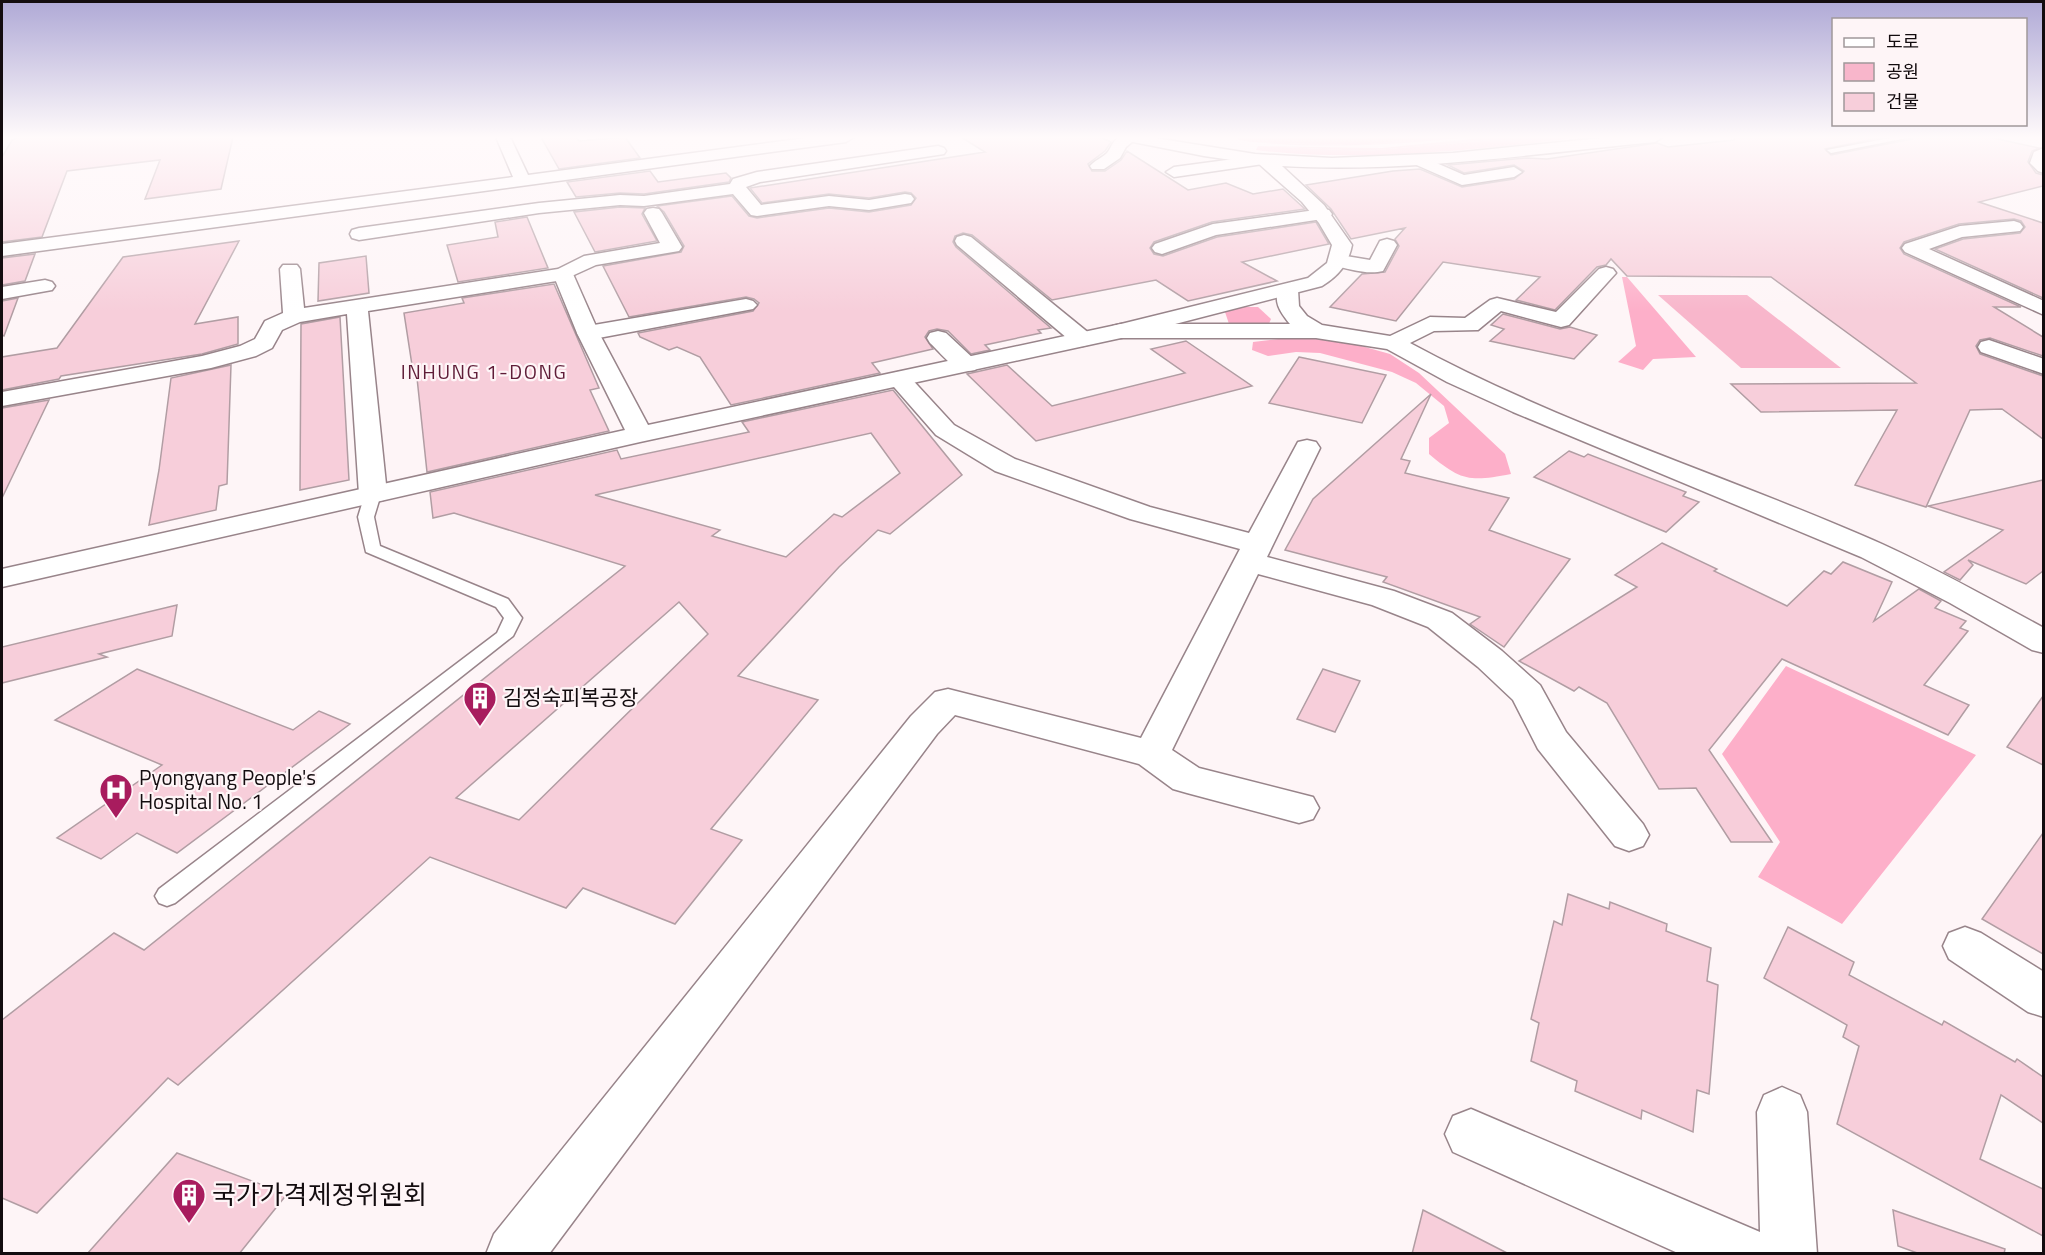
<svg xmlns="http://www.w3.org/2000/svg" width="2045" height="1255" font-family="'Titillium Web','Noto Sans KR',sans-serif">
<style>
.green{fill:#f8b6cb}
.forest{fill:#fdafc9}
.water{fill:#f999ba}
.building{fill:#f7ceda;stroke:#b19da3;stroke-width:1.5;fill-rule:evenodd}
.lines{fill:none;stroke-linecap:round;stroke-linejoin:round}
.lane-casing{stroke:#98848a;stroke-width:3}
.street-casing{stroke:#98848a;stroke-width:3}
.secondary-casing{stroke:#98848a;stroke-width:3}
.lane{fill:#fff;fill-rule:evenodd}
.street{fill:#fff;fill-rule:evenodd}
.secondary{fill:#fff;fill-rule:evenodd}
.labels{text-anchor:middle;stroke-width:4.5;stroke-linejoin:round;paint-order:stroke}
.far-quarter-label{font-size:20px;letter-spacing:1.5px;fill:#5f1d38;stroke:#fef5f7}
.poi-label{font-size:21px;fill:#130c0f;stroke:#fef5f7;text-anchor:start}
.near-poi-label{font-size:26px;fill:#130c0f;stroke:#fef5f7;text-anchor:start}
</style>
<rect width="100%" height="100%" fill="#fef5f7"/>
<g class="green">
<path d="M1450,137H1471C1393,145 1330,149 1252,142L1356,145Z"/>
<path d="M1491,137H1560L1567,139L1525,144L1504,139L1365,151L1258,146L1382,148Z"/>
<path d="M1658,295H1747L1841,368H1741Z"/>
</g>
<g class="forest">
<path d="M1504,139L1525,144C1435,153 1347,161 1256,150L1258,146L1365,151Z"/>
<path d="M1622,277H1627L1696,357L1653,359L1643,370L1618,362L1636,346Z"/>
<path d="M1239,307H1258L1271,319L1268,326L1253,329L1229,324L1225,312Z"/>
<path d="M1302,336L1347,342L1390,354L1419,373L1505,454L1511,474C1470,482 1461,481 1429,454V438L1449,423L1444,406L1416,383L1392,372L1320,353L1296,352L1268,356L1252,350L1253,342Z"/>
<path d="M1786,666L1976,755L1842,924L1758,877L1780,842L1722,754Z"/>
</g>
<path class="water" d="M1235,137H1450L1356,145L1252,142L1239,140Z"/>
<g class="building">
<path d="M18,137H233L221,189L145,199L160,160L67,171L42,237L2,242V157L12,140Z"/>
<path d="M541,137H576L579,141L625,137L640,158L559,169Z"/>
<path d="M961,137H1100L1111,142L1105,151L1088,164L1092,171H1105L1121,160L1127,151L1188,190L1226,183L1253,194L1283,189L1305,209L1212,222L1154,242L1150,248L1154,254L1163,256L1217,237L1316,222L1329,244L1242,262L1277,281L1188,301L1156,280L1052,300L972,235L963,233L955,236L953,242L956,247L1051,328L1038,330L1041,333L985,345L990,350L971,354L948,331L937,329L929,331L925,337L933,349L872,363L880,373L731,405L700,357L677,347L669,350L640,337L638,333L753,311L759,303L754,299L746,297L629,317L603,266L681,252L684,246L664,212L657,206L732,196L749,216L757,218L829,208L869,212L911,205L916,198L911,193L905,192L869,198L829,194L762,203L750,188L985,152Z"/>
<path d="M1735,137H1884L1825,149L1831,155L1912,139L1914,137H1989L2039,148L2032,151L2028,162L2036,173L2043,175V186L1979,202L2043,223V298L1935,249L1963,239L2020,233L2025,227L2021,221L2014,219L1959,224L1904,242L1900,248L1904,254L2021,307H1994L2043,337V356L1990,338L1980,340L1976,346L1980,354L2043,376V439L2002,409L1970,410L1926,507L1855,485L1897,410L1761,412L1731,384L1916,383L1771,277L1627,276L1611,259L1606,265L1597,267L1555,310L1516,300L1540,277L1443,262L1396,321L1330,307L1362,274L1385,272L1399,246L1395,239L1405,228L1351,239L1331,209L1306,185L1393,171L1420,169L1462,187L1514,179L1524,171L1514,165L1464,173L1448,165L1527,158L1547,159L1657,143L1668,147L1734,140Z"/>
<path d="M650,171L658,182L726,173L731,178L729,182L644,194L620,193L576,197L567,182Z"/>
<path d="M620,207L645,208L642,214L657,241L595,252L574,212Z"/>
<path d="M527,217L548,268L458,282L447,245L498,237L495,222Z"/>
<path d="M239,241L195,324L238,317V344L202,354L61,376L59,379L2,390V357L57,348L123,257Z"/>
<path d="M35,254L25,281L2,285V258Z"/>
<path d="M366,256L369,293L318,301L319,263Z"/>
<path d="M554,284L599,388L590,390L609,431L427,472L417,378H414L404,313L464,303L462,298Z"/>
<path d="M18,298L4,336L2,335V301Z"/>
<path d="M1503,314L1560,329L1570,327L1597,335L1574,359L1490,341L1504,329L1491,325Z"/>
<path d="M340,317L349,480L300,490L301,324Z"/>
<path d="M1186,341L1252,386L1036,441L967,374L1007,365L1052,406L1185,373L1151,349Z"/>
<path d="M1299,357L1386,375L1362,423L1269,403Z"/>
<path d="M231,365L227,484L219,486L216,510L149,525L159,470L171,378Z"/>
<path d="M893,390L962,475L890,534L878,530L839,567L738,676L818,700L711,829L742,840L675,924L583,888L566,908L430,857L178,1085L168,1078L37,1213L2,1198V1020L114,933L144,950L625,566L454,513L433,518L430,492L617,450L621,459L749,432L742,422ZM871,433L900,473L842,517L834,514L786,557L712,536L720,530L595,495ZM679,602L708,634L519,820L456,798Z"/>
<path d="M1431,394L1401,459L1410,461L1405,473L1509,498L1489,530L1570,559L1504,647L1470,624L1480,617L1383,582L1387,577L1285,550L1313,499Z"/>
<path d="M49,400L2,498V408Z"/>
<path d="M1569,451L1584,457L1588,454L1686,492L1683,496L1699,502L1666,532L1534,477Z"/>
<path d="M2043,480V571L2026,584L1968,560L1973,565L1960,580L1944,572L2003,530L1928,506Z"/>
<path d="M1662,543L1717,569L1714,571L1787,606L1824,571L1831,574L1843,562L1892,582L1874,621L1919,589L1941,601L1935,608L1966,621L1960,628L1968,631L1924,685L1969,705L1948,735L1782,659L1709,750L1772,842H1731L1696,788L1659,789L1607,703L1579,687L1574,691L1519,661L1637,587L1615,575Z"/>
<path d="M177,605L172,636L99,654L107,657L2,683V647Z"/>
<path d="M137,669L293,730L319,711L350,724L177,853L137,833L101,859L57,838L162,765L55,720Z"/>
<path d="M1323,669L1360,681L1335,732L1297,719Z"/>
<path d="M2043,696V765L2007,747Z"/>
<path d="M2043,833V954L1982,919Z"/>
<path d="M1568,894L1609,909L1610,902L1667,924L1666,931L1711,948L1707,981L1718,985L1709,1094L1697,1090L1693,1132L1642,1110L1641,1119L1575,1091L1577,1081L1531,1061L1539,1023L1531,1019L1554,921L1562,925Z"/>
<path d="M1788,927L1854,962L1849,975L1942,1025L1944,1021L2015,1062L2017,1059L2043,1077V1123L2001,1095L1980,1159L2043,1189V1236L1837,1124L1859,1046L1843,1037L1847,1025L1764,978Z"/>
<path d="M177,1153L287,1194L239,1254H87Z"/>
<path d="M1423,1210L1509,1254H1412Z"/>
<path d="M1893,1210L2005,1249L2004,1254H1920L1898,1246Z"/>
</g>
<g class="lines">
<defs>
<g id="lane">
<path d="M1895,137H1912L1831,153L1827,150Z"/>
<path d="M373,489L381,494L374,517L380,546L508,599L522,618L513,636L175,903L167,906L159,903L155,896L159,889L497,633L504,618L496,607L366,552L358,517L365,494Z"/>
</g>
<g id="street">
<path d="M1120,137H1138L1126,147L1120,158L1104,169H1092L1090,166C1095,160 1102,158 1107,153C1112,147 1112,141 1120,137Z"/>
<path d="M938,146L944,148L946,151L944,154L760,182L746,187L761,205L829,196L869,200L905,194L911,195L914,199L911,203L869,210L829,206L757,216L751,215L733,194L644,206L620,205L539,213L359,240L352,238L350,234L352,230L359,228L539,203L620,195L644,196L730,184L733,179L757,172Z"/>
<path d="M2044,148V173L2038,171L2030,163L2034,152Z"/>
<path d="M1264,155L1272,160L1270,163L1174,177L1166,172L1174,167Z"/>
<path d="M1418,155L1464,175L1514,167L1522,172L1514,177L1462,185L1412,163L1410,160Z"/>
<path d="M653,208L659,209L662,213L682,247L679,251L596,265L563,280L368,311L387,494L383,500L373,502L363,500L359,494L347,314L300,322L282,330L272,348L256,356L211,368L2,406V392L202,356L240,346L255,339L265,321L283,313L280,269L283,265H297L300,269L304,308L558,269L584,256L660,243L644,213L647,209Z"/>
<path d="M1323,209L1329,210L1332,214L1329,218L1216,235L1162,254L1155,252L1152,248L1155,244L1213,224Z"/>
<path d="M2014,221L2020,223L2023,227L2020,231L1962,237L1929,249L2044,301V315L1905,252L1902,248L1905,244L1960,226Z"/>
<path d="M964,235L971,237L1090,334L1093,339L1090,344L1082,346L1074,344L957,245L955,241L957,237Z"/>
<path d="M1387,239L1394,241L1397,245L1383,271C1368,275 1348,269 1333,265L1330,261L1333,257L1340,255L1370,260L1380,241Z"/>
<path d="M1606,267L1613,269L1616,273L1569,325L1561,327L1501,311L1478,330L1434,331L1410,343C1561,425 1726,475 1882,544C1937,569 1990,599 2044,628V653L2032,650L1950,603L1861,557L1513,412L1447,382L1387,349L1316,338H1121L1113,336L1110,331L1113,326L1121,324H1290C1281,313 1271,300 1281,286L1288,284L1295,286L1298,290L1299,306L1307,316L1322,325L1390,336L1430,317L1465,318L1490,300L1497,298L1556,312L1599,269Z"/>
<path d="M45,280L52,282L55,286L52,290L2,299V287Z"/>
<path d="M746,299L753,301L757,305L753,309L588,340L580,338L577,333L580,328L588,326Z"/>
<path d="M938,331L946,333L975,360L979,365L975,370C956,375 943,355 930,343L927,338L930,333Z"/>
<path d="M1989,340L2044,359V374L1981,352L1978,347L1981,342Z"/>
<path d="M899,372L907,374L954,425L1015,459L1150,507L1249,533L1298,442L1307,440L1316,442L1320,448L1267,557L1394,591L1452,613L1502,651L1540,685L1566,732L1643,824L1649,835L1643,846L1629,851L1615,846L1538,749L1513,700L1478,667L1428,627L1372,605L1258,574L1172,750L1199,768L1313,797L1319,808L1313,819L1299,823L1187,793L1173,789L1139,764L955,715L937,734L549,1254H486L494,1234L911,716L935,692L948,689L1141,738L1240,549L1130,519L995,471L936,435L887,379L891,374Z"/>
<path d="M1965,927L1981,933L2044,972V1017L2028,1012L1949,959L1943,946L1949,933Z"/>
<path d="M1782,1087L1800,1095L1807,1112L1817,1254H1680L1453,1152L1445,1134L1453,1116L1471,1109L1760,1232L1757,1112L1764,1095Z"/>
</g>
<g id="secondary">
<path d="M496,137H510L528,175L813,137H854L846,142L2,256V244L513,177Z"/>
<path d="M1120,137H1149L1255,154L1332,158L1453,153L1611,137H1663L1655,142C1531,154 1407,173 1282,166L1324,205L1352,245C1348,265 1338,276 1322,286L1121,338L640,442L2,587V569L625,430L577,333L553,274L556,270H570L573,274L599,333L648,425L1121,324L1308,278L1327,263L1332,245L1319,223L1302,202L1259,164L1204,156L1123,140Z"/>
</g>
</defs>
<use href="#lane" class="lane-casing"/>
<use href="#street" class="street-casing"/>
<use href="#secondary" class="secondary-casing"/>
<use href="#lane" class="lane"/>
<use href="#street" class="street"/>
<use href="#secondary" class="secondary"/>
</g>
<linearGradient id="sky" x2="0" y2="1"><stop stop-color="#afa9d6"/><stop offset="0.44" stop-color="#fffafb"/><stop offset="1" stop-color="#fffafb" stop-opacity="0"/></linearGradient>
<rect width="2045" height="312" fill="url(#sky)"/>
<defs>
<symbol id="building-pin" viewBox="-11 -11 22 30"><path d="M0 17L-7.5 6A9.5 9.5 0 1 1 7.5 6Z" fill="#a81c5e" stroke="#fef5f7"/><path d="M-4-6H4V6H1V3H-1V6H-4ZM-2.5-4.3h1.7v1.8h-1.7ZM.8-4.3h1.7v1.8H.8ZM-2.5-1h1.7V.8h-1.7ZM.8-1h1.7V.8H.8Z" fill="#fff"/></symbol>
<symbol id="hospital-pin" viewBox="-11 -11 22 30"><path d="M0 17L-7.5 6A9.5 9.5 0 1 1 7.5 6Z" fill="#a81c5e" stroke="#fef5f7"/><path d="M-5-5h3v3.5h4V-5h3V5h-3V1.5h-4V5h-3Z" fill="#fff"/></symbol>
</defs>
<g fill-rule="evenodd">
<use href="#building-pin" x="461" y="679" width="38" height="52"/>
<use href="#hospital-pin" x="97" y="771" width="38" height="52"/>
<use href="#building-pin" x="170" y="1176" width="38" height="52"/>
</g>
<g class="labels">
<g class="far-quarter-label">
<text x="484" y="379">INHUNG 1-DONG</text>
</g>
<g class="poi-label">
<text x="503" y="705">김정숙피복공장</text>
<text x="139" y="785">Pyongyang People's<tspan x="139" dy="24">Hospital No. 1</tspan></text>
</g>
<g class="near-poi-label">
<text x="212" y="1204">국가가격제정위원회</text>
</g>
</g>
<rect width="2045" height="1255" fill="none" stroke="#130c0f" stroke-width="6"/>
<rect x="1832" y="18" width="195" height="108" fill="#fef5f7" stroke="#a0989a" stroke-width="1.5"/>
<rect x="1844" y="38" width="30" height="9" fill="#ffffff" stroke="#a0989a" stroke-width="1.5"/>
<text x="1886" y="48" font-size="18" fill="#130c0f">도로</text>
<rect x="1844" y="63" width="30" height="18" fill="#f8b6cb" stroke="#a0989a" stroke-width="1.5"/>
<text x="1886" y="78" font-size="18" fill="#130c0f">공원</text>
<rect x="1844" y="93" width="30" height="18" fill="#f7ceda" stroke="#a0989a" stroke-width="1.5"/>
<text x="1886" y="108" font-size="18" fill="#130c0f">건물</text>
</svg>
